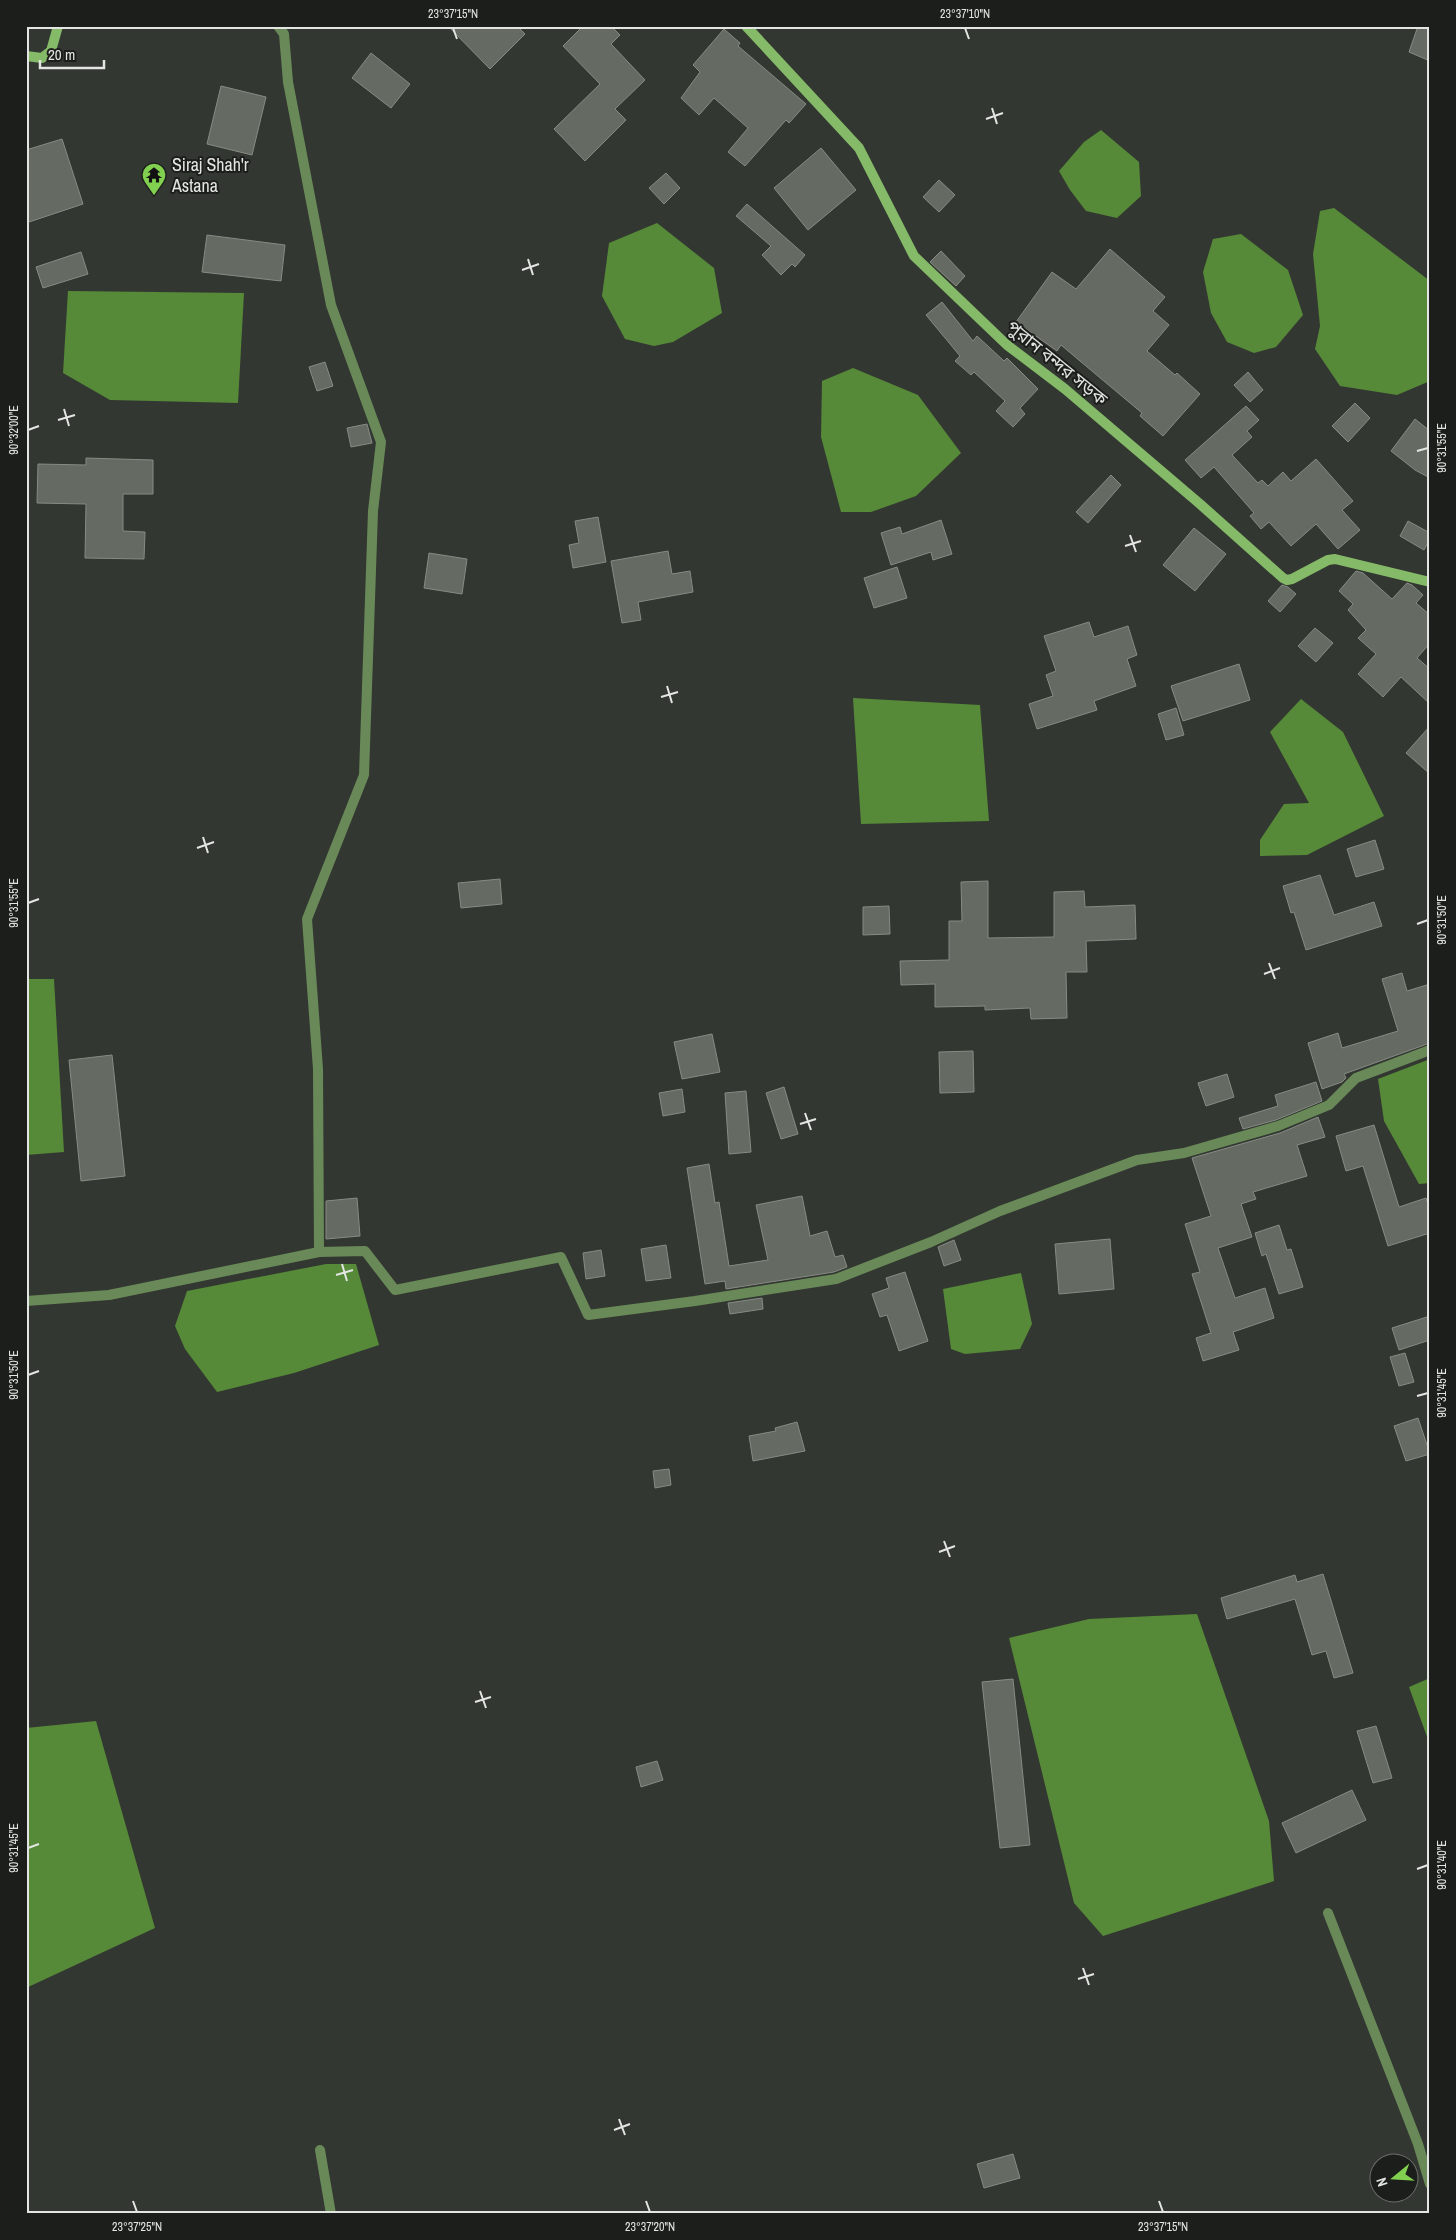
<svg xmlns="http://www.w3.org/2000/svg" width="1456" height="2240" font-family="'Archivo Narrow','Noto Sans Bengali',sans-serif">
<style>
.water{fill:#568938}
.building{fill:#656a63;stroke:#868b84}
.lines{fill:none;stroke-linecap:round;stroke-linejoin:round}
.street{stroke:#698a58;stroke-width:10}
.secondary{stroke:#85ba68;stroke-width:10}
.ticks{fill:none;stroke:#e2e5e1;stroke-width:2}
.labels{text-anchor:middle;stroke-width:4;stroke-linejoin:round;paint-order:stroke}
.poi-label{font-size:18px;fill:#e2e5e1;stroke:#1c1e1b;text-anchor:start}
.street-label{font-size:18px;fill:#e2e5e1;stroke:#1c1e1b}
.neatline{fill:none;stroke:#e2e5e1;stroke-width:2}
.ticks-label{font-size:12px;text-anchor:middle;fill:#e2e5e1}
</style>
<rect width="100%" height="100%" fill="#333731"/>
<g class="water">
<path d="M1101,130L1139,162L1141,196L1117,218L1086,211L1070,190L1059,171L1084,142Z"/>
<path d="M1334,208L1430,281V381L1397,395L1340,386L1315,349L1320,326L1313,254L1320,211Z"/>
<path d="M657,223L714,268L722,313L673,342L654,346L625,339L602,296L609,243Z"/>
<path d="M1241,234L1288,270L1303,315L1276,347L1254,353L1227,342L1211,313L1203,272L1213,239Z"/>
<path d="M68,291L244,293L238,403L110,400L63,373Z"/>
<path d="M853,368L918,395L961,453L916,496L871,512H841L821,437L822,381Z"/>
<path d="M853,698L980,705L989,821L861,824Z"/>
<path d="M1301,699L1343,732L1384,816L1307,855L1260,856V840L1284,804L1309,803L1270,732Z"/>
<path d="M26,979H54L64,1152L26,1155Z"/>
<path d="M1430,1059V1183L1419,1184L1384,1121L1378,1079Z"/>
<path d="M326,1264H356L379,1345L294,1373L217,1392L185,1349L175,1326L187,1291Z"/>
<path d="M1021,1273L1032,1324L1020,1349L965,1354L951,1349L943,1289Z"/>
<path d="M1197,1614L1269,1821L1274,1881L1103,1936L1074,1903L1009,1638L1089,1619Z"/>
<path d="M1430,1678V1745L1409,1687Z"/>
<path d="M96,1721L155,1928L26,1988V1728Z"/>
</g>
<g class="building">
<path d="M448,26H517L525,34L490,69Z"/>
<path d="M583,26H611L620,35L611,44L645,80L615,109L626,120L585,161L554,129L600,84L563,46Z"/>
<path d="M1418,26H1430V61L1409,52Z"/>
<path d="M724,29L740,43L738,46L806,104L789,123L786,120L745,166L728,152L748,128L714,98L699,115L681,98L700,72L693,65Z"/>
<path d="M371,53L410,84L391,108L352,78Z"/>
<path d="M221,86L266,97L252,155L207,144Z"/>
<path d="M62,139L83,204L26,223V150Z"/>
<path d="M821,148L856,190L808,230L774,188Z"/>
<path d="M666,173L680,188L664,204L649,188Z"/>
<path d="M939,180L955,195L939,212L923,197Z"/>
<path d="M747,204L805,255L795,267L792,264L781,275L762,255L771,246L736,216Z"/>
<path d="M207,235L285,245L281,281L202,272Z"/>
<path d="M1110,249L1165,297L1153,311L1169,325L1147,351L1175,375L1177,373L1200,394L1163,436L1140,416L1142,413L1061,345L1057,351L1016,322L1052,272L1076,289Z"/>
<path d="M941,251L965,276L956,286L930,262Z"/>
<path d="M81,252L88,274L43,288L36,267Z"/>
<path d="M942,302L973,341L977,336L1004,361L1007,358L1038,389L1020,408L1025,414L1013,427L996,411L1005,401L974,372L971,375L955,361L960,356L926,315Z"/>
<path d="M325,362L333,386L317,391L309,367Z"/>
<path d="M1248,372L1263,390L1250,402L1234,385Z"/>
<path d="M1355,403L1370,418L1348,442L1332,426Z"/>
<path d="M1246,406L1259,420L1247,431L1252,437L1232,455L1258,483L1262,480L1268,486L1283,472L1291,481L1316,459L1353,501L1342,510L1360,530L1338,549L1316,524L1291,546L1269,522L1261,529L1250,516L1254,513L1214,467L1201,478L1185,460Z"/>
<path d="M1415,419L1430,431V478L1415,470L1391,451Z"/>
<path d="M367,424L372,443L351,447L347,428Z"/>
<path d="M86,458L153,460V494H123V531L145,532L144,559L85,558L86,504L37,503L38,464L86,465Z"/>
<path d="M1111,475L1121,485L1088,523L1076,512Z"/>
<path d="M598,517L606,562L573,568L569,545L579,543L575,521Z"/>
<path d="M941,520L952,554L933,560L931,552L891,565L881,533L900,527L902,534Z"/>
<path d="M1408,521L1430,533V539L1424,550L1400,536Z"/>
<path d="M1194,528L1226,554L1195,591L1163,565Z"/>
<path d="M668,551L672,574L690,571L693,592L638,602L641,620L622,623L611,561Z"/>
<path d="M429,553L467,559L462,594L424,588Z"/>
<path d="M897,567L907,598L874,608L864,578Z"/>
<path d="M1356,571L1363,573L1392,599L1407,583L1412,585L1423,595L1416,603L1430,615V643L1417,658L1430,669V704L1401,677L1383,697L1358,674L1376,654L1358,638L1366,630L1348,610L1353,604L1339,591Z"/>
<path d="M1282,585L1288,587L1296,594L1280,612L1268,601Z"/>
<path d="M1089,622L1094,637L1128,626L1137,655L1127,659L1136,686L1094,701L1097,710L1037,729L1029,704L1053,696L1046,675L1056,671L1044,636Z"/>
<path d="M1315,628L1333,643L1316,662L1298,646Z"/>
<path d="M1239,664L1250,700L1183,721L1171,686Z"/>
<path d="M1176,708L1184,735L1166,740L1158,714Z"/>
<path d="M1430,726V774L1406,753Z"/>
<path d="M1375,840L1384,869L1356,877L1347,849Z"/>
<path d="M1320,875L1334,915L1374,902L1382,926L1306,950L1294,912L1291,913L1283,886Z"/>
<path d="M500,879L502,904L461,908L458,883Z"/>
<path d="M988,881V938L1054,937V892L1084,891L1085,907L1135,905L1136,939L1086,941L1087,972H1066L1067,1018L1031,1019L1030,1008L985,1010V1006L935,1007V984L901,985L900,961L949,960V921H962L961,882Z"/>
<path d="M889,906L890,934L863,935V907Z"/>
<path d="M1402,973L1407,991L1430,984V1043L1344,1074L1346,1078L1342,1082L1322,1089L1308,1043L1338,1033L1342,1048L1398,1031L1382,979Z"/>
<path d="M712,1034L720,1072L682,1079L674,1042Z"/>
<path d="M973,1051L974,1092L940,1093L939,1052Z"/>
<path d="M112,1055L125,1176L81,1181L69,1060Z"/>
<path d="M1227,1074L1234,1097L1206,1106L1198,1083Z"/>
<path d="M1316,1082L1322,1101L1276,1120L1243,1129L1239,1118L1278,1106L1275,1095Z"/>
<path d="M784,1087L798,1134L781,1139L766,1093Z"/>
<path d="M682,1089L685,1112L663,1116L659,1093Z"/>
<path d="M746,1091L751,1152L729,1154L725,1093Z"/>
<path d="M1318,1117L1325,1137L1297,1145L1307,1176L1253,1192L1256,1199L1241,1204L1252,1237L1218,1248L1235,1298L1265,1288L1274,1318L1233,1332L1239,1350L1203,1361L1196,1338L1211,1333L1192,1274L1200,1272L1185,1224L1211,1216L1192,1158L1280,1133Z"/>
<path d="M1374,1125L1399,1207L1426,1198L1430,1210V1233L1388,1246L1363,1166L1346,1171L1336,1136Z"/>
<path d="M709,1164L715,1203L719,1202L729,1266L768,1260L756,1205L802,1196L810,1236L827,1231L835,1257L843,1255L847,1267L834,1272L726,1289L725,1281L705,1284L687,1168Z"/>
<path d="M357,1198L360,1236L326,1239V1201Z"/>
<path d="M1279,1225L1287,1250L1291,1249L1303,1287L1279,1294L1266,1254L1262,1256L1255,1233Z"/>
<path d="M1110,1239L1114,1289L1059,1294L1055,1244Z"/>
<path d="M954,1240L961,1260L944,1266L938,1247Z"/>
<path d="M666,1245L671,1278L646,1281L641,1249Z"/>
<path d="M601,1250L605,1276L586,1279L583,1253Z"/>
<path d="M905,1272L928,1341L899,1351L887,1315L880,1317L872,1294L889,1288L886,1278Z"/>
<path d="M762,1298L763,1309L730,1314L728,1303Z"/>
<path d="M1430,1316V1340L1399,1350L1392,1328Z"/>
<path d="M1405,1353L1414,1382L1399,1386L1390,1357Z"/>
<path d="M1418,1418L1430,1454L1406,1461L1394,1426Z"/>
<path d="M797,1422L805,1451L753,1461L749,1436L776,1431L775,1428Z"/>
<path d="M669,1469L671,1485L655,1488L653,1471Z"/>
<path d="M1323,1574L1353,1673L1334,1678L1326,1651L1312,1655L1295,1599L1227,1619L1221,1598L1295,1575L1297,1582Z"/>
<path d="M1013,1679L1030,1845L1000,1848L982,1682Z"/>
<path d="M1376,1726L1392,1778L1373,1783L1357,1731Z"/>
<path d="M657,1761L663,1780L641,1787L636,1767Z"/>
<path d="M1352,1790L1366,1820L1296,1853L1282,1823Z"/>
<path d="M1013,2154L1020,2178L984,2188L977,2164Z"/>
</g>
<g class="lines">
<g class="street">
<path d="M278,26L284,34L288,82L331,305L381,442L373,511L364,775L307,919L318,1069L319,1252"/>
<path d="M26,1301L109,1295L319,1252L365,1251L395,1290L561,1257L588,1315L695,1301L836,1279L931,1242L1000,1211L1137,1160L1184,1153L1278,1126L1329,1105L1356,1078L1430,1050"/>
<path d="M1328,1913L1418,2144L1430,2184"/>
<path d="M320,2150L331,2214"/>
</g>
<g class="secondary">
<path d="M746,26L859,148L914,256L1007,345L1065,389L1200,504L1283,578L1287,580L1292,579L1328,560L1335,559L1430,582"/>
<path d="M26,56L42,58L51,51L58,26"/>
</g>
</g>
<path class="ticks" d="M453,28L457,39M965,28L969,39M992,108L997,124M986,119L1003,113M528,259L533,275M522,270L539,264M64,409L69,426M58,420L75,415M28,430L39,426M1417,451L1428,448M1130,535L1136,552M1125,546L1141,541M667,686L672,703M661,697L678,692M203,837L208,853M197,848L214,842M28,903L39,899M1417,924L1428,920M1269,963L1275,979M1264,974L1280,968M805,1113L811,1130M800,1124L816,1119M342,1264L347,1281M336,1275L353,1270M28,1375L39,1371M1417,1396L1428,1393M944,1541L950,1557M939,1552L955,1546M480,1691L486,1708M475,1702L491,1697M28,1848L39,1844M1417,1869L1428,1865M1083,1968L1089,1985M1078,1979L1094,1974M619,2119L625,2135M614,2130L630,2124M133,2201L137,2212M646,2201L650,2212M1159,2201L1163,2212"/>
<defs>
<symbol id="temple-pin" viewBox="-11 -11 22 30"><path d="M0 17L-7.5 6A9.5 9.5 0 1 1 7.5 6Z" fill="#81d050" stroke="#1c1e1b"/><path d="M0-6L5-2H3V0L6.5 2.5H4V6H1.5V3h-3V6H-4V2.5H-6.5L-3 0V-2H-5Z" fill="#111"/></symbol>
</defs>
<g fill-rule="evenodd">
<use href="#temple-pin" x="140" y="161" width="28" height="38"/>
</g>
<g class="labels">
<g class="poi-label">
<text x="172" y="171">Siraj Shah'r<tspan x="172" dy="21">Astana</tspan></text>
</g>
<g class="street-label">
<text transform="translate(1057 363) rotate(39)" y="6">পুরান বন্দর সড়ক</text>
</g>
</g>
<rect width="1456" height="2240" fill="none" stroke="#1c1e1b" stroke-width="55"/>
<g transform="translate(1394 2178) rotate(252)"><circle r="24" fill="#1c1e1b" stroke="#6b6e6a"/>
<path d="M0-4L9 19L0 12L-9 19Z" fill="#81d050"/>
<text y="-8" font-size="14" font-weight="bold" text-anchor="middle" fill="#e2e5e1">N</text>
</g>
<path d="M40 60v8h64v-8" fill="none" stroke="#e2e5e1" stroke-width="2.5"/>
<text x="48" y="60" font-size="15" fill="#e2e5e1" stroke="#1c1e1b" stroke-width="4" paint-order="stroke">20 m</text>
<rect x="28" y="28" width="1400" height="2184" class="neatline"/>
<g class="ticks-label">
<text x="453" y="18">23°37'15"N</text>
<text x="965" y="18">23°37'10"N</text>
<text transform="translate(14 430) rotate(-90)" y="4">90°32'00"E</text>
<text transform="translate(1442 448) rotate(-90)" y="4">90°31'55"E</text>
<text transform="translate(14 903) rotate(-90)" y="4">90°31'55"E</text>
<text transform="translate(1442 920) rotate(-90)" y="4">90°31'50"E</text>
<text transform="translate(14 1375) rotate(-90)" y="4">90°31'50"E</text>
<text transform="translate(1442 1393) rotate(-90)" y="4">90°31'45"E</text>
<text transform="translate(14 1848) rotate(-90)" y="4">90°31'45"E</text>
<text transform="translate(1442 1865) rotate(-90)" y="4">90°31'40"E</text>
<text x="137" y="2231">23°37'25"N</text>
<text x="650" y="2231">23°37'20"N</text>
<text x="1163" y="2231">23°37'15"N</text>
</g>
</svg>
